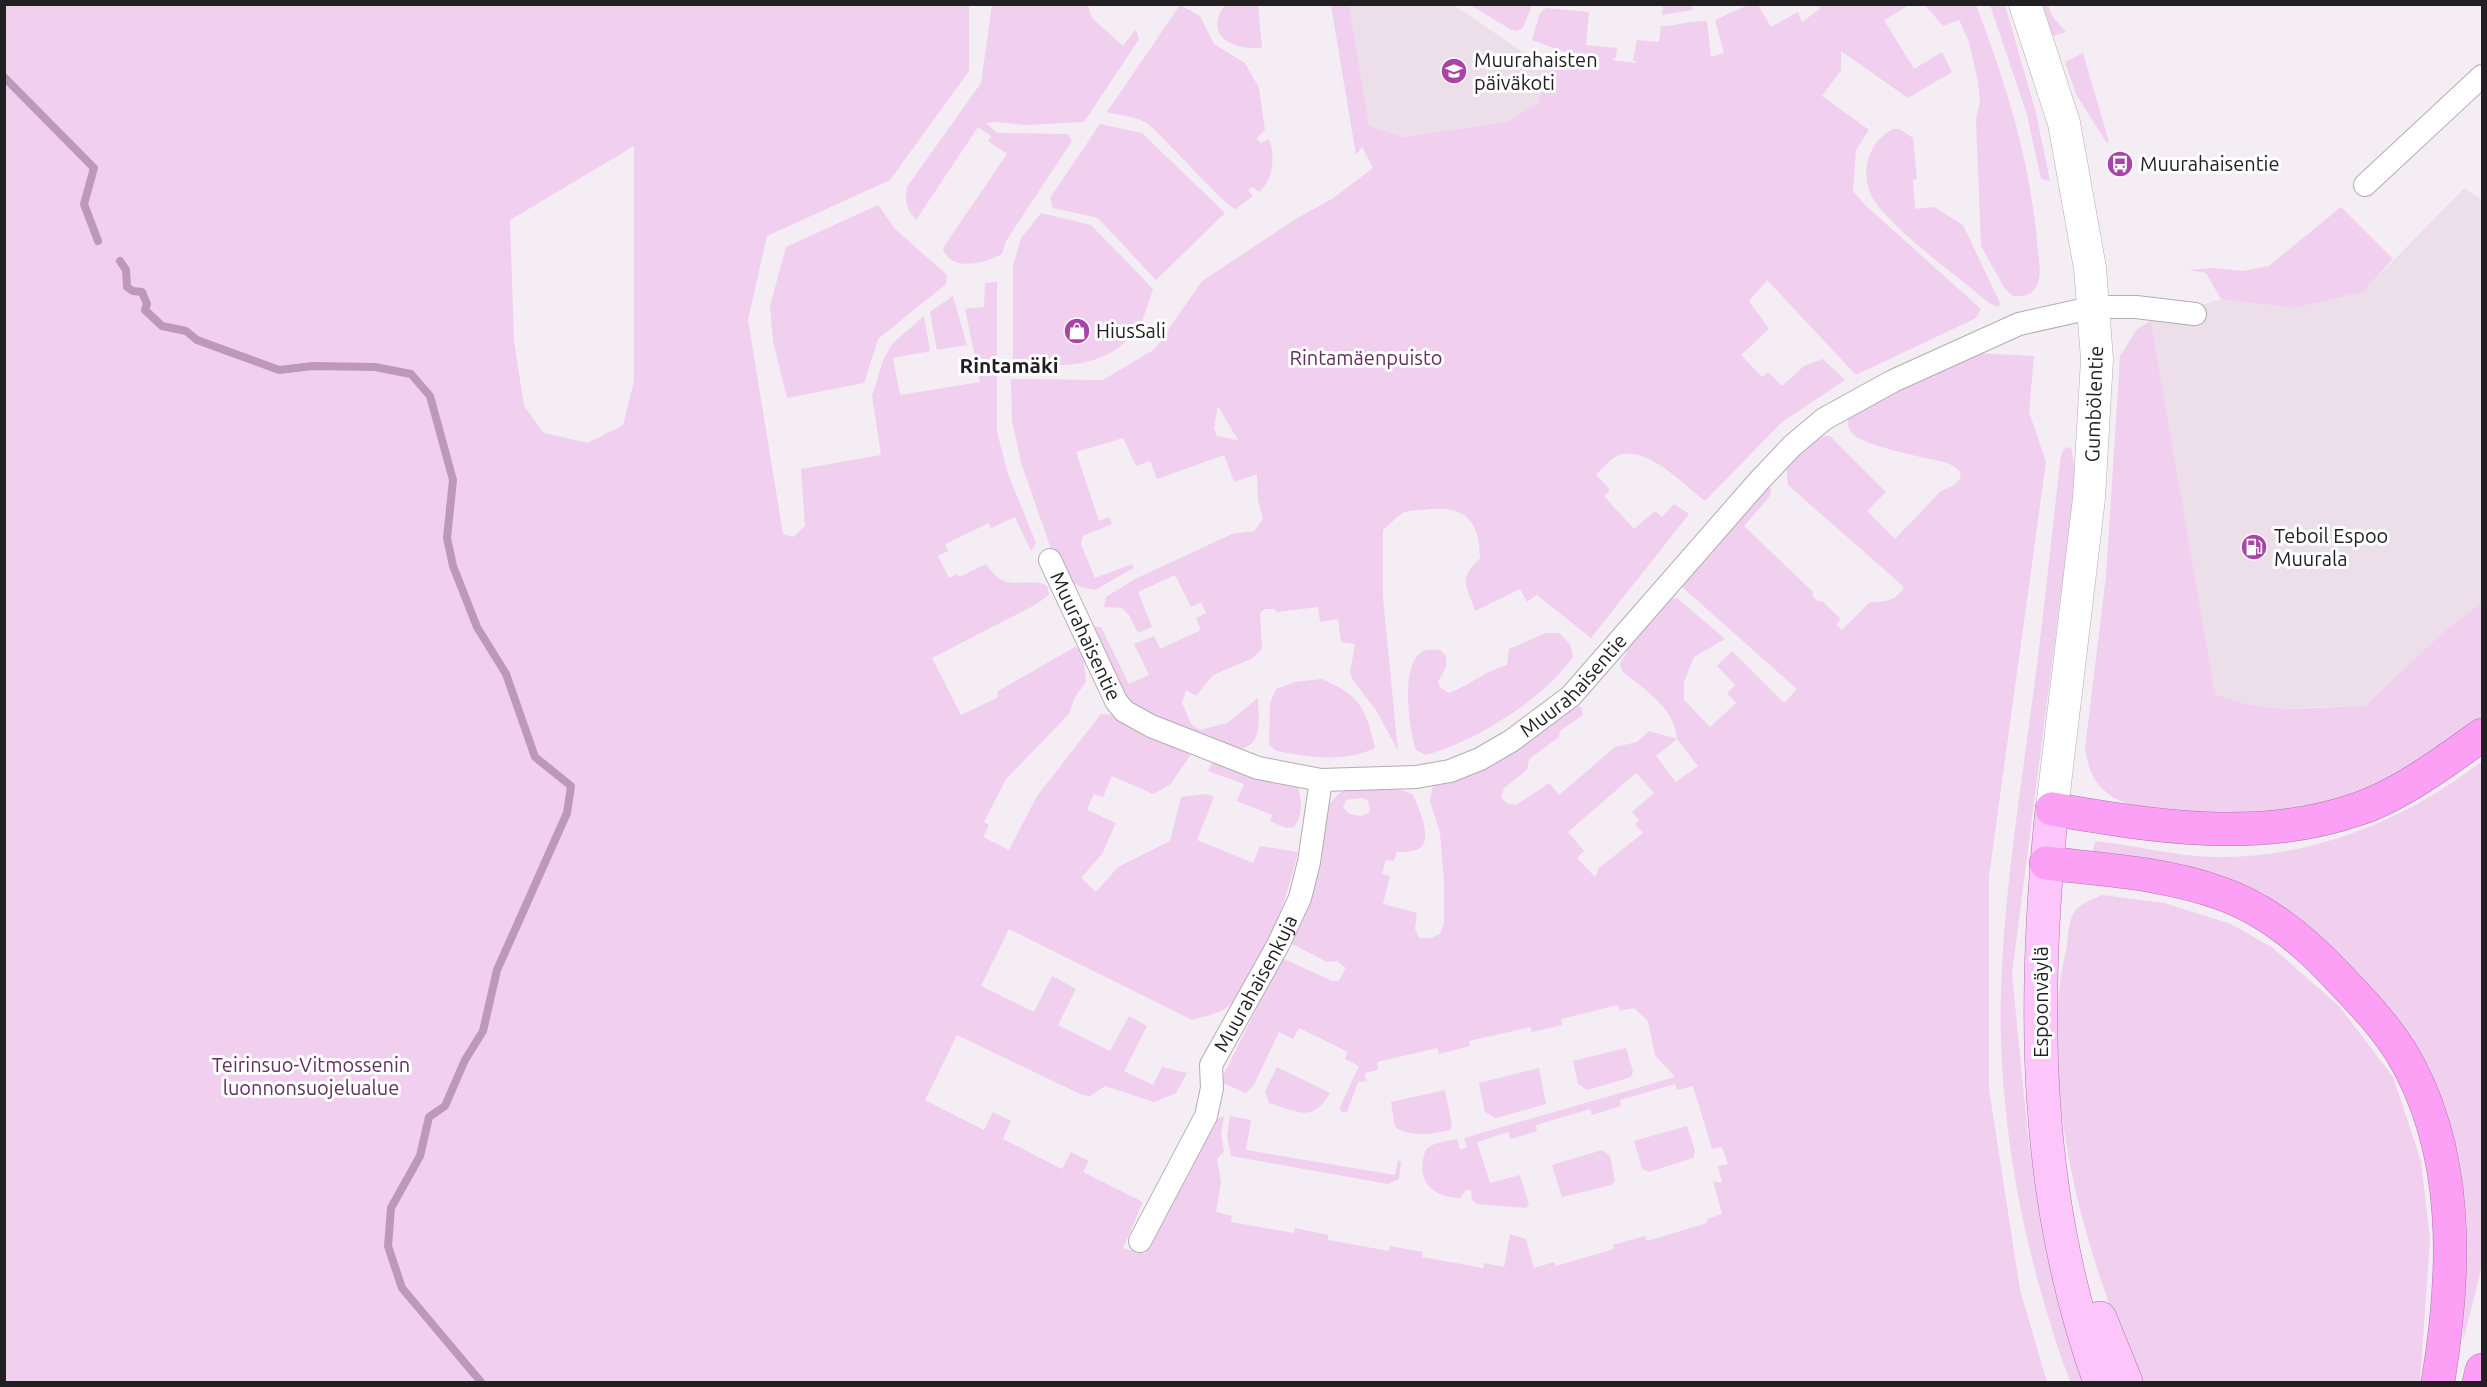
<svg xmlns="http://www.w3.org/2000/svg" width="2487" height="1387" font-family="Ubuntu,sans-serif">
<style>
.built{fill:#ecdfea}
.green{fill:#f1cfee;fill-rule:evenodd}
.lines{fill:none;stroke-linecap:round;stroke-linejoin:round}
.stream{stroke:#bd98ba;stroke-width:8}
.street-casing{stroke:#b3adb3;stroke-width:24}
.secondary-casing{stroke:#b3adb3;stroke-width:33}
.primary-casing{stroke:#af73ab;stroke-width:34}
.highway-casing{stroke:#af73ab;stroke-width:34}
.street{stroke:#fff;stroke-width:22}
.secondary{stroke:#fff;stroke-width:32}
.primary{stroke:#fdc6fa;stroke-width:33}
.highway{stroke:#fca0f6;stroke-width:33}
.labels{text-anchor:middle;stroke-width:6;stroke-linejoin:round;paint-order:stroke}
.poi-label{font-size:20px;fill:#211f21;stroke:#fff;text-anchor:start}
.park-label{font-size:20px;fill:#60315e;stroke:#fff}
.street-label{font-size:20px;fill:#211f21;stroke:#fff}
.neighbourhood-label{font-size:21px;font-weight:bold;fill:#211f21;stroke:#fff}
</style>
<rect width="100%" height="100%" fill="#f4edf4"/>
<g class="built">
<path d="M1349,5H1454L1518,49L1551,64L1538,103L1506,122L1402,137L1369,127Z"/>
<path d="M2464,188L2482,200V602L2440,635L2365,706L2259,709L2233,703L2215,694L2151,321L2221,299L2294,308L2363,292Z"/>
</g>
<g class="green">
<path d="M4,5H969V71L890,180L767,236L748,320L783,534L793,537L805,526L801,469L881,455L872,396L884,358L893,343L924,316L930,351L893,358L900,395L980,382L965,309L984,307L985,283L997,282V432L1008,474L1036,543L1031,551L1015,517L991,528L989,523L945,544L948,551L938,556L949,578L957,574L959,577L986,564C990,569 995,576 1000,579C1013,588 1034,577 1047,586L1049,595L1035,605L932,658L961,715L997,698L998,691L1075,647L1083,651L1086,682L1075,697L1069,714L1006,779L984,822L989,825L983,837L1009,850L1037,796L1101,714L1116,715L1186,747L1190,756L1170,785L1153,794L1112,776L1103,797L1094,794L1087,810L1116,823L1102,854L1081,878L1096,892L1118,867L1170,841L1181,797L1207,794L1214,797L1197,840L1253,863L1260,846L1298,852C1288,894 1260,987 1223,1010C1214,1015 1201,1017 1192,1020L1009,929L981,986L1034,1012L1052,976L1076,989L1058,1025L1110,1051L1129,1016L1147,1026L1124,1071L1153,1085L1162,1067L1187,1073L1176,1093L1154,1102L1105,1086L1090,1096L1082,1095L957,1035L925,1100L984,1130L993,1112L1011,1121L1003,1139L1062,1169L1071,1152L1089,1161L1083,1172L1143,1202L1123,1248L1145,1254L1150,1236L1212,1121L1224,1116L1221,1135L1224,1151L1217,1159L1221,1183L1216,1212L1232,1216L1231,1222L1294,1233L1295,1228L1328,1235V1240L1389,1251L1390,1246L1423,1252L1422,1257L1483,1268L1484,1263L1504,1267L1510,1234L1526,1239L1534,1268L1554,1262L1556,1266L1614,1249L1613,1245L1645,1236L1647,1241L1707,1223V1219L1722,1214L1713,1181L1722,1183L1718,1166L1728,1164L1722,1147L1712,1149L1693,1086L1677,1090L1675,1084L1620,1100L1621,1106L1592,1115L1590,1109L1536,1125L1537,1131L1511,1139L1508,1132L1477,1142L1490,1183L1520,1175L1529,1205L1526,1208L1477,1204L1472,1200L1471,1190H1466L1460,1198C1437,1198 1418,1184 1423,1160C1424,1155 1425,1150 1429,1147C1436,1142 1449,1141 1457,1139L1460,1149L1467,1148L1464,1138L1675,1077L1655,1055L1648,1021L1634,1008L1620,1011L1618,1005L1561,1019L1562,1025L1532,1032L1530,1027L1469,1041L1470,1046L1439,1054L1437,1048L1377,1062L1378,1070L1365,1073L1366,1081L1358,1082L1347,1112H1341L1340,1107L1359,1066L1345,1059L1348,1052L1299,1028L1293,1039L1279,1032L1254,1085L1246,1093L1223,1083L1224,1074L1282,958L1332,981H1339L1346,968L1337,961L1327,962L1290,943L1329,804C1333,800 1338,793 1344,791C1361,785 1396,786 1412,794C1418,805 1433,838 1420,848C1414,852 1404,852 1397,852L1394,861L1386,860L1382,874L1390,876L1383,904L1417,913L1415,929L1419,938H1431L1440,934L1444,923V881L1440,833L1430,801L1433,786L1447,782L1574,707H1581L1583,715L1560,731L1559,737L1529,759L1527,770L1504,788L1501,798L1507,803L1516,805L1549,783L1559,795L1615,747L1637,742L1649,731L1677,739C1674,707 1645,690 1622,671L1620,664L1640,628L1666,599L1677,598L1725,639L1694,657L1684,682V700L1710,727L1736,703L1727,693L1735,685L1717,666L1732,651L1784,703L1797,689L1681,586L1768,485L1771,489L1770,496L1744,526L1813,592V597L1818,601H1822L1841,619L1836,625L1842,630L1870,602C1885,602 1896,601 1904,587L1788,485L1786,466C1799,453 1810,436 1830,436L1886,492L1867,511L1895,539L1941,491L1953,486L1961,478L1959,470L1948,463C1927,458 1866,447 1853,434C1848,429 1847,423 1848,416L1975,353L2034,356L2029,412L2046,462L1989,876V1089L2020,1290L2047,1382H5ZM634,146V381L623,425L588,443L544,433L524,406L514,341L510,220ZM1677,739L1698,766L1676,782L1656,756ZM1636,773L1654,793L1632,812L1639,820L1635,824L1643,833L1599,868L1595,877L1577,858L1584,851L1568,832ZM1361,798L1368,800L1370,812L1361,816L1349,814L1343,807L1346,800Z"/>
<path d="M992,5H1088L1092,18L1123,46L1136,29L1139,39L1084,122L1025,125L999,122L986,123L997,133L1068,134L1072,141L1006,241L1002,254C985,263 950,273 943,248L1007,154L988,141L991,136L978,127L916,220C906,209 905,201 907,187L981,83Z"/>
<path d="M1180,5L1200,16L1214,44L1245,63L1259,88L1265,130L1256,139L1261,143L1269,139C1276,157 1273,180 1259,192L1253,187L1248,190L1253,196L1236,209C1227,208 1163,136 1148,124C1138,117 1119,115 1107,112Z"/>
<path d="M1225,5H1258L1262,48C1234,50 1202,37 1225,5Z"/>
<path d="M1331,5H1349L1369,126L1402,137L1506,122L1538,103L1551,64L1570,54L1532,40L1540,13L1546,8L1589,12L1586,45L1617,48L1616,57L1612,60L1637,63L1633,60L1637,40L1659,42L1661,26C1676,26 1691,20 1707,21L1711,57L1724,53L1715,20L1748,5H1758L1771,27L1798,12L1802,22L1821,8L1814,5H1909L1884,20L1914,69L1942,52L1952,72L1908,98L1841,51V70L1822,96L1869,130L1856,150L1853,191L1865,205L1981,309L1976,318L1856,375L1767,280L1749,301L1769,329L1741,355L1762,377L1768,372L1782,386L1804,366L1823,359L1845,380L1782,422L1705,501C1684,485 1645,443 1617,456C1610,459 1602,469 1596,475L1610,490L1604,496L1634,529L1655,511L1662,517L1674,504L1689,514L1591,638L1537,595L1527,602L1520,589L1475,611C1467,584 1457,581 1480,558C1480,519 1463,504 1424,510C1418,510 1411,510 1405,512C1398,515 1389,525 1383,530V598L1398,751L1376,710L1353,680L1350,672L1355,644L1341,642L1338,619L1320,622L1318,607L1277,612L1274,609H1265L1260,613L1262,649L1253,658L1213,675L1196,696L1186,690L1182,703L1191,724L1200,730L1227,723L1258,698C1258,718 1264,741 1242,749L1169,723L1124,699L1092,626L1101,627L1129,684L1149,675L1134,644L1154,636L1160,649L1201,630L1196,618L1206,613L1201,602L1191,607L1175,575L1138,592L1152,627L1138,633L1129,615L1122,608L1104,607L1106,597L1135,579L1232,534L1254,531L1263,519L1258,500L1257,474L1234,482L1224,455L1157,479L1150,461L1136,466L1123,438L1076,452L1099,521L1109,517L1112,524L1083,536L1081,545L1095,578L1132,564L1134,568L1095,590L1081,587L1068,581L1054,558L1021,462L1012,421L1011,379L1103,380L1155,349L1202,281L1294,220L1332,199L1373,168L1362,147L1356,155ZM1218,406L1238,440H1237L1217,436L1214,428Z"/>
<path d="M1470,5H1532L1523,28L1517,31L1510,29Z"/>
<path d="M1663,5H1692L1693,10L1662,15Z"/>
<path d="M1925,5H1976C2006,85 2029,155 2037,241C2038,257 2044,277 2034,290C2029,297 2021,296 2013,296L2005,289L1981,246L1976,120L1980,101L1978,82L1969,42L1959,20L1943,26Z"/>
<path d="M1990,5H2005L2036,113L2050,181L2041,179L2027,115Z"/>
<path d="M2041,5H2048L2052,16L2066,32L2053,36Z"/>
<path d="M2083,53L2109,142H2106L2076,94L2065,62Z"/>
<path d="M1100,124L1142,133L1225,213L1156,280L1098,218L1053,208L1050,198Z"/>
<path d="M1893,129H1899L1913,138L1917,179L1913,180L1915,209L1934,207L1963,225L2001,305L1997,307L1989,303C1955,274 1903,238 1876,203C1858,178 1866,143 1893,129Z"/>
<path d="M878,205L896,230L947,275L946,284L878,339L864,383L787,398L773,341L770,306L786,247Z"/>
<path d="M2341,207L2393,259L2363,292L2294,308L2221,299L2206,273L2188,270L2213,268L2243,271L2269,266Z"/>
<path d="M1041,213L1091,225L1153,289C1148,302 1144,322 1135,332C1103,370 1063,365 1018,366L1013,362V266L1021,238Z"/>
<path d="M953,296L967,345L937,350L930,312Z"/>
<path d="M2151,321L2215,694C2262,716 2314,707 2365,706L2440,635L2482,602V716C2438,750 2392,783 2338,802C2292,818 2154,823 2113,797C2094,785 2088,769 2085,748L2106,576L2120,356L2137,329Z"/>
<path d="M2071,447L2075,471L2072,507L2012,974L2028,1136L2042,1219L2088,1382H2070C2022,1251 1994,1106 2002,966C2007,870 2023,775 2035,680C2045,605 2052,530 2061,455L2064,449Z"/>
<path d="M1546,633H1559L1570,644L1573,657C1542,700 1476,741 1426,755L1416,750C1409,730 1400,664 1422,652C1427,649 1434,650 1440,650L1446,656V667L1438,682L1440,687L1449,693C1470,685 1485,671 1507,665L1509,649Z"/>
<path d="M1321,679C1360,694 1366,709 1375,748C1343,763 1310,757 1276,751L1269,745L1270,703L1276,689L1295,682Z"/>
<path d="M1213,761L1298,788C1302,801 1303,816 1294,827L1286,828L1270,821L1272,815L1237,801L1244,784L1208,771Z"/>
<path d="M2482,761V1266L2463,1341L2467,1222L2460,1161L2436,1086L2311,934L2101,858L2093,851L2095,841C2133,845 2176,856 2213,857C2311,859 2407,820 2482,761Z"/>
<path d="M2102,895L2164,903L2231,924L2273,948L2339,1006L2393,1077L2421,1161L2430,1239L2420,1382H2142C2086,1266 2035,1079 2066,951C2069,938 2067,917 2078,908C2084,902 2094,899 2102,895Z"/>
<path d="M1626,1048L1633,1071L1631,1077L1587,1090L1578,1084L1573,1061Z"/>
<path d="M1277,1067L1330,1093C1312,1124 1298,1111 1269,1103L1265,1091Z"/>
<path d="M1539,1068L1546,1104L1496,1118L1485,1112L1479,1083Z"/>
<path d="M1445,1090L1452,1125L1450,1130C1432,1134 1411,1138 1395,1127L1391,1102Z"/>
<path d="M1230,1116L1251,1120L1246,1150L1395,1175L1398,1160L1401,1162L1399,1179L1388,1184L1231,1156L1227,1136Z"/>
<path d="M1687,1126L1695,1151L1693,1158L1649,1172L1642,1169L1634,1141Z"/>
<path d="M1602,1150L1610,1156L1615,1181L1611,1185L1562,1197L1552,1165Z"/>
</g>
<g class="lines">
<g class="stream">
<path d="M4,77L94,168L84,204L98,241"/>
<path d="M120,261L126,270L127,287L133,291L142,292L147,304L145,310L162,326L186,331L197,340L279,370L313,366L375,367L411,374L430,396L453,480L447,538L453,566L477,627L506,674L535,757L571,786L567,813L497,970L483,1031L465,1060L445,1106L429,1117L420,1156L391,1208L388,1246L402,1288L481,1382"/>
</g>
<defs>
<g id="street">
<path d="M2365,185L2482,76"/>
<path id="s1" d="M1050,560L1116,701L1124,711L1151,726L1258,768L1321,780L1416,777L1450,771L1480,759L1511,741L1571,696L1758,482L1792,446L1824,419L1893,381L2019,324L2095,307H2136L2195,314"/>
<path id="s2" d="M1140,1241L1206,1116L1212,1088L1211,1065L1278,945L1300,898L1309,862L1321,780"/>
</g>
<path id="secondary" d="M2025,4L2064,123L2090,268L2097,359L2089,498L2052,809"/>
<g id="primary">
<path d="M2052,809C2032,1003 2033,1197 2100,1382"/>
<path d="M2100,1318L2126,1382"/>
</g>
<g id="highway">
<path d="M2052,809C2152,826 2258,844 2358,809C2400,795 2446,761 2482,735"/>
<path d="M2046,863C2105,870 2164,873 2220,893C2267,909 2307,943 2340,979C2362,1002 2384,1025 2401,1052C2461,1151 2456,1273 2438,1382"/>
<path d="M2479,1382L2482,1370"/>
</g>
</defs>
<use href="#street" class="street-casing"/>
<use href="#secondary" class="secondary-casing"/>
<use href="#primary" class="primary-casing"/>
<use href="#highway" class="highway-casing"/>
<use href="#street" class="street"/>
<use href="#secondary" class="secondary"/>
<use href="#primary" class="primary"/>
<use href="#highway" class="highway"/>
</g>
<defs>
<symbol id="school-disc" viewBox="-11 -11 22 22"><circle r="9.5" fill="#aa43a7" stroke="#fff"/><path d="M0-5L7-2L0 1L-7-2ZM-4 1L0 2.5L4 1V4Q0 6-4 4Z" fill="#fff"/></symbol>
<symbol id="bus-disc" viewBox="-11 -11 22 22"><circle r="9.5" fill="#aa43a7" stroke="#fff"/><path d="M-5-6H5V4H4V6H2V4H-2V6H-4V4H-5ZM-3.5-4V0h7V-4ZM-3.5 1.2v1.5H-2V1.2ZM2 1.2v1.5H3.5V1.2Z" fill="#fff"/></symbol>
<symbol id="shop-disc" viewBox="-11 -11 22 22"><circle r="9.5" fill="#aa43a7" stroke="#fff"/><path d="M-5-2.5h2.3a2.7 3.5 0 0 1 5.4 0H5L5.5 6h-11ZM-1.5-2.5h3a1.5 2.3 0 0 0-3 0Z" fill="#fff"/></symbol>
<symbol id="fuel-disc" viewBox="-11 -11 22 22"><circle r="9.5" fill="#aa43a7" stroke="#fff"/><path d="M-5.5-6h7V0h2V4h1.3V-2.5L3-4.5l.8-.8L6-3V5H2.5V1h-1V6h-7ZM-4.2-4.7v3.2H.2V-4.7Z" fill="#fff"/></symbol>
</defs>
<g fill-rule="evenodd">
<use href="#school-disc" x="1439" y="56" width="30" height="30"/>
<use href="#bus-disc" x="2105" y="149" width="30" height="30"/>
<use href="#shop-disc" x="1062" y="316" width="30" height="30"/>
<use href="#fuel-disc" x="2239" y="532" width="30" height="30"/>
</g>
<g class="labels">
<g class="poi-label">
<text x="1474" y="67">Muurahaisten<tspan x="1474" dy="23">päiväkoti</tspan></text>
<text x="2140" y="171">Muurahaisentie</text>
<text x="1096" y="338">HiusSali</text>
<text x="2274" y="543">Teboil Espoo<tspan x="2274" dy="23">Muurala</tspan></text>
</g>
<g class="park-label">
<text x="1366" y="365">Rintamäenpuisto</text>
<text x="311" y="1072">Teirinsuo-Vitmossenin<tspan x="311" dy="23">luonnonsuojelualue</tspan></text>
</g>
<g class="street-label">
<text transform="translate(2094 404) rotate(-88)" y="7">Gumbölentie</text>
<text dy="7" stroke="none"><textPath href="#s1" startOffset="84">Muurahaisentie</textPath></text>
<text dy="7" stroke="none"><textPath href="#s1" startOffset="660">Muurahaisentie</textPath></text>
<text dy="7" stroke="none"><textPath href="#s2" startOffset="286">Muurahaisenkuja</textPath></text>
<text transform="translate(2041 1002) rotate(-90)" y="7">Espoonväylä</text>
</g>
<g class="neighbourhood-label">
<text x="1009" y="373">Rintamäki</text>
</g>
</g>
<rect width="2487" height="1387" fill="none" stroke="#211f21" stroke-width="12"/>
</svg>
